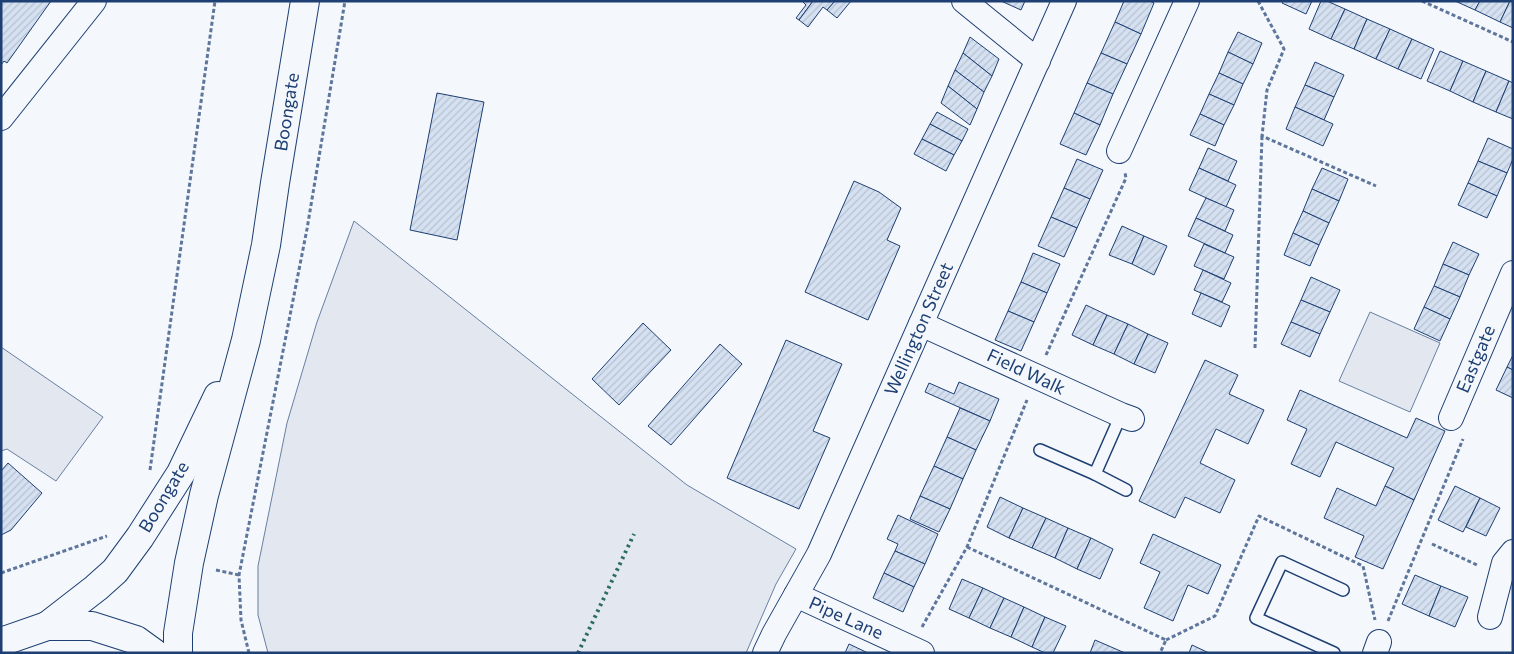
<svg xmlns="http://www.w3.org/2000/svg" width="1514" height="654" font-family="Commissioner,sans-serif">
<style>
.parking{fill:#e3e8f0;stroke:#687fa3}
.building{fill:url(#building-hatch);stroke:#1d3f73}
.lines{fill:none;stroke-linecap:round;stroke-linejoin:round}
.lane-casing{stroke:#1d3f73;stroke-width:14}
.street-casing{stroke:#1d3f73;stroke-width:26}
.secondary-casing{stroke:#1d3f73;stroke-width:30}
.path{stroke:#5e769c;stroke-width:3;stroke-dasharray:4 2.5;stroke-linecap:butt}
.lane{stroke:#f4f7fb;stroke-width:11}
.street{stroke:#f4f7fb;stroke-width:24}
.secondary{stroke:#f4f7fb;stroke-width:28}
.hedge{stroke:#2c6c60;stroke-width:4;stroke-dasharray:2.5 4;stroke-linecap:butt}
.labels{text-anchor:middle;stroke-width:4;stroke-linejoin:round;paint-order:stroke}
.street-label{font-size:18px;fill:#1d3f73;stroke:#f4f7fb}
</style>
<defs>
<pattern id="building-hatch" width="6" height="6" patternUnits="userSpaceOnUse" patternTransform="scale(1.25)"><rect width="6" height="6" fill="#d5e0f0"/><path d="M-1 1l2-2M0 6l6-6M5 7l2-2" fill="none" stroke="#b6c1d1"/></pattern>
</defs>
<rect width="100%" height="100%" fill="#f4f7fb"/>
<g class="parking">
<path d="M354,221L687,485L796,549L776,584L746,653H268L258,615V566L287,423L317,322Z"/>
<path d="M1370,312L1440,343L1410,412L1339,381Z"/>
<path d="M1,347L103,417L56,481L7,449L1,451Z"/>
</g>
<g class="building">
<path d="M1,1H51L7,63L4,61L1,65Z"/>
<path d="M802,1H813L799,20L796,18L806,5Z"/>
<path d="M813,1H835L827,10L823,7L808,27L799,20Z"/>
<path d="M835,1H851L837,18L827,10Z"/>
<path d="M1001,1H1025L1021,10Z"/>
<path d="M1124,1H1150L1154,3L1141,34L1115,22Z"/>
<path d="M1283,1H1312L1306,14L1282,3Z"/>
<path d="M1321,1H1327L1345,9L1331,39L1309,29Z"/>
<path d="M1455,1H1480L1475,10Z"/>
<path d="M1480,1H1510L1500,22L1475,10Z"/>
<path d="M1510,1H1513V28L1500,22Z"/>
<path d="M1345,9L1367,19L1354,49L1331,39Z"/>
<path d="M1367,19L1390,29L1376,59L1354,49Z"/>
<path d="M1115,22L1141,34L1127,64L1101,53Z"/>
<path d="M1390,29L1412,39L1398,69L1376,59Z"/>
<path d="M1238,32L1262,43L1253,64L1228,52Z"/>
<path d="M970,37L999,59L992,76L963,53Z"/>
<path d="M1412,39L1434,49L1421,79L1398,69Z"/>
<path d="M1440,51L1463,61L1450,91L1427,81Z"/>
<path d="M1228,52L1253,64L1243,84L1219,73Z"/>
<path d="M963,53L992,76L984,92L955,70Z"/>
<path d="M1101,53L1127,64L1113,94L1087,83Z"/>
<path d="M1463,61L1486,71L1473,102L1450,91Z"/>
<path d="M1315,62L1344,75L1334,97L1305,85Z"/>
<path d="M955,70L984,92L977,109L948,86Z"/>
<path d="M1486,71L1509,81L1496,112L1473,102Z"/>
<path d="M1219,73L1243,84L1234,105L1209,94Z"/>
<path d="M1509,81L1513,83V119L1496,112Z"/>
<path d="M1087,83L1113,94L1100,125L1074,113Z"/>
<path d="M1305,85L1334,97L1324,120L1295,107Z"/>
<path d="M948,86L977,109L970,125L941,103Z"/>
<path d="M437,93L484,102L457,240L410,230Z"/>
<path d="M1209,94L1234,105L1224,125L1200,114Z"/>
<path d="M1295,107L1333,124L1323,146L1286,129Z"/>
<path d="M937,112L968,129L962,141L930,124Z"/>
<path d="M1074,113L1100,125L1086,155L1060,144Z"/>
<path d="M1200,114L1224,125L1215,146L1190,135Z"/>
<path d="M930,124L962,141L954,155L922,139Z"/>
<path d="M1488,138L1513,149V159L1507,173L1478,161Z"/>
<path d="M922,139L954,155L946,171L914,154Z"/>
<path d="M1208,148L1237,161L1228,181L1199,168Z"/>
<path d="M1077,159L1103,170L1090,199L1064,188Z"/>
<path d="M1478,161L1507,173L1497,196L1468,183Z"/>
<path d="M1199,168L1236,185L1226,207L1189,190Z"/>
<path d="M1322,168L1348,179L1339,201L1312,189Z"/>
<path d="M854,181L879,192L901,208L887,240L900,246L868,320L805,292Z"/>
<path d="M1468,183L1497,196L1487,218L1458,205Z"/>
<path d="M1064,188L1090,199L1077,228L1051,217Z"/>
<path d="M1312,189L1339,201L1329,223L1303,211Z"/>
<path d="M1206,198L1234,210L1225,231L1196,218Z"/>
<path d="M1303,211L1329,223L1319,245L1293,233Z"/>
<path d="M1051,217L1077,228L1064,257L1038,246Z"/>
<path d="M1196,218L1233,235L1225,253L1188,236Z"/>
<path d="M1122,226L1144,236L1132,264L1109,255Z"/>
<path d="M1293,233L1319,245L1310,266L1284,255Z"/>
<path d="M1144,236L1167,246L1154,275L1132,264Z"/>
<path d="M1453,242L1479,254L1469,275L1443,264Z"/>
<path d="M1204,244L1234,257L1224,279L1194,266Z"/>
<path d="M1033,253L1060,264L1047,293L1021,282Z"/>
<path d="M1443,264L1469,275L1460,297L1434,286Z"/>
<path d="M1203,270L1231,283L1222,302L1194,290Z"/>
<path d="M1311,277L1340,290L1330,312L1301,300Z"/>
<path d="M1021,282L1047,293L1034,322L1008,311Z"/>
<path d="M1434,286L1460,297L1450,319L1424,307Z"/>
<path d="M1201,293L1230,306L1221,327L1192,314Z"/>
<path d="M1301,300L1330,312L1320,334L1291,322Z"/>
<path d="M1086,305L1107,315L1093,345L1072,335Z"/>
<path d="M1424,307L1450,319L1440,341L1414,329Z"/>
<path d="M1008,311L1034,322L1021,351L995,340Z"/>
<path d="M1107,315L1128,324L1114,354L1093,345Z"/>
<path d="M1291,322L1320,334L1310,357L1281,344Z"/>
<path d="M643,323L671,350L619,405L592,379Z"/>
<path d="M1128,324L1148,334L1134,364L1114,354Z"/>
<path d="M1148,334L1168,343L1155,373L1134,364Z"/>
<path d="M786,340L842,364L813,431L830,438L799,509L727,478Z"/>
<path d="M720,344L742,364L671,445L648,426Z"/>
<path d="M1513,355V370L1507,367Z"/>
<path d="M1205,360L1238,375L1229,394L1264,410L1248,444L1216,429L1200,463L1235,480L1220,513L1185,497L1175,518L1139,501Z"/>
<path d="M1507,367L1513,370V398L1496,390Z"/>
<path d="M959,382L999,399L990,421L925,392L929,383L954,394Z"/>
<path d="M1300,390L1407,438L1416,418L1445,431L1414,500L1385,486L1394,468L1336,442L1320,477L1291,464L1307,429L1287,420Z"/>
<path d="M960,408L990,421L976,450L947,437Z"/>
<path d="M947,437L976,450L963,479L934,466Z"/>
<path d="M8,463L42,493L11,530L1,535V471Z"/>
<path d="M934,466L963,479L950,509L920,496Z"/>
<path d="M1385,486L1414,500L1383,569L1355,557L1364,536L1324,518L1337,488L1376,506Z"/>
<path d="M1455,486L1480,498L1463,532L1438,520Z"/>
<path d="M920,496L950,509L939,532L910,519Z"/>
<path d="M1000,497L1023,508L1009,538L987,527Z"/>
<path d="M1480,498L1500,508L1486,536L1466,527Z"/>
<path d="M1023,508L1046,518L1032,548L1009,538Z"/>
<path d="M898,515L938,534L925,564L895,551L898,544L887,539Z"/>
<path d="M1046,518L1068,528L1055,558L1032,548Z"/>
<path d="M1068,528L1091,538L1077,569L1055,558Z"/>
<path d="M1153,534L1221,565L1208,594L1188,585L1173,621L1144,608L1160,572L1140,563Z"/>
<path d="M1091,538L1113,549L1100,579L1077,569Z"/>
<path d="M895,551L925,564L914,587L884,573Z"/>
<path d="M884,573L914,587L903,612L873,598Z"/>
<path d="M1415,575L1441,586L1429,616L1402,604Z"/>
<path d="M962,579L983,588L969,618L949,609Z"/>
<path d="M1441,586L1468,597L1455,627L1429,616Z"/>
<path d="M983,588L1004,598L990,628L969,618Z"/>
<path d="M1004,598L1024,607L1011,637L990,628Z"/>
<path d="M1024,607L1045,617L1032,647L1011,637Z"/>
<path d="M1045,617L1066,626L1053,653H1045L1032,647Z"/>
<path d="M1095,640L1125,653H1090Z"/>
<path d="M849,644L868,653H845Z"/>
<path d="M1192,645L1209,653H1189Z"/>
</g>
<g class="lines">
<defs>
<g id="lane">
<path d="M1040,450L1095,474L1121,415"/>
<path d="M1095,474L1126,490"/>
<path d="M1334,653L1256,618L1282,562L1343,590"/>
</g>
<g id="street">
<path d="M964,1L1038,61"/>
<path d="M1,118L94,1"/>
<path d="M1119,151L1187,1"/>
<path d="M921,324L1121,415L1132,419"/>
<path d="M1451,418L1513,273"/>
<path d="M796,595L922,653"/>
<path d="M1490,617L1504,563L1513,552"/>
<path d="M765,653L774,634L819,554L1064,1"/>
<path d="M1375,653L1379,642"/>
</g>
<g id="secondary">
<path d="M47,626L96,588L115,571L140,537L181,473L218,396"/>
<path d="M1,642L47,626H92L136,640L154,653"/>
<path d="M178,653V633L189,563L204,495L246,340L266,245L275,183L305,1"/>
</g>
</defs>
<use href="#lane" class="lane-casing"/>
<use href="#street" class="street-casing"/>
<use href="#secondary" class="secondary-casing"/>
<g class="path">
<path d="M1258,1L1284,49L1267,90L1262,136L1376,186"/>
<path d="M1422,1L1513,42"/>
<path d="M1255,348L1262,136"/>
<path d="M1046,355L1126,178L1125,173"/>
<path d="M150,470L215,1"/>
<path d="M1432,544L1477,565"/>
<path d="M967,547L1166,640L1160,653"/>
<path d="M216,570L239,575"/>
<path d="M1,573L107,536"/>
<path d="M1388,621L1463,439"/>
<path d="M922,627L967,547L1027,400"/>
<path d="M1166,640L1215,616L1259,516L1363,566L1375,620"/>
<path d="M249,653L241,620L239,575L307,229L345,1"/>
</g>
<use href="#lane" class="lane"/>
<use href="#street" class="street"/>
<use href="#secondary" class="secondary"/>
<path class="hedge" d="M578,653L634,534"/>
</g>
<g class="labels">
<g class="street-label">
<text transform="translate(287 112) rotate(-81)" y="6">Boongate</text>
<text transform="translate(919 329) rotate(-66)" y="6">Wellington Street</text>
<text transform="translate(1476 359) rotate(-67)" y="6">Eastgate</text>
<text transform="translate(1026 372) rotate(25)" y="6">Field Walk</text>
<text transform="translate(164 497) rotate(-59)" y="6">Boongate</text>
<text transform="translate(846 618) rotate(24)" y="6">Pipe Lane</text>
</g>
</g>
<rect width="1514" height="654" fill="none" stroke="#1d3f73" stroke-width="5"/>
</svg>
